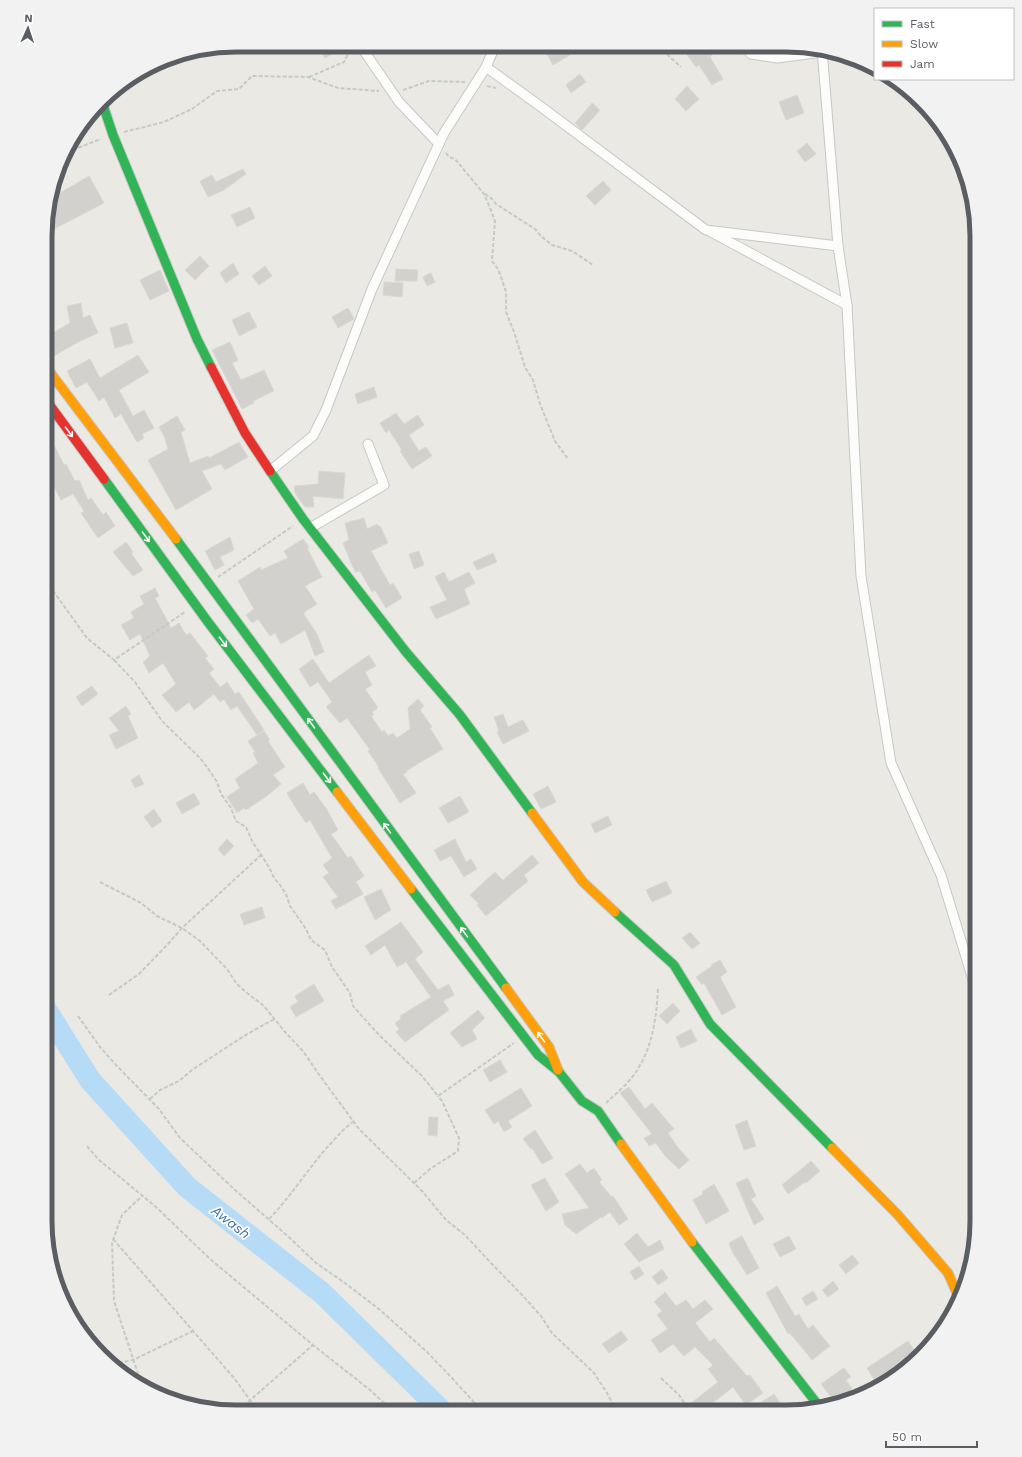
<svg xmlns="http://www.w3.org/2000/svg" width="1022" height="1457" font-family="'Work Sans',sans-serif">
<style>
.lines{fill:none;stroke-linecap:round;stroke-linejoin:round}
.river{stroke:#b6dbf7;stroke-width:22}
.building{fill:#d2d1ce;stroke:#dad8d4}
.street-casing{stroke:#c7c7c6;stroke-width:11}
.fast-casing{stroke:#c7c7c6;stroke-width:11}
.slow-casing{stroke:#c7c7c6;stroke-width:11}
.jam-casing{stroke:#c7c7c6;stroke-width:11}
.path{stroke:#c4cac7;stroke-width:2;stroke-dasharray:4 2;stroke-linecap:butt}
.street{stroke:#fcfcfb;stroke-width:9}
.fast{stroke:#30b455;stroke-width:9}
.slow{stroke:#ff9f0a;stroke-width:9}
.jam{stroke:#e5322d;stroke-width:9}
.oneway{stroke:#fff}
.labels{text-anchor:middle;stroke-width:3.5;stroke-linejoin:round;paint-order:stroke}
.water-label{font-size:14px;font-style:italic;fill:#3c75b2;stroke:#fff}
.rim{fill:none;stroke:#5a5e63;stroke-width:5}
</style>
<rect width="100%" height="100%" fill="#eae9e4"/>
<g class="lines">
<path class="river" d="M45,1008L90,1080L187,1187L322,1293L442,1411"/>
</g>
<g class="building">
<path d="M318,45H349L325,58Z"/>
<path d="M550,46H565L570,55L553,65L544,49Z"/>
<path d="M692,46H706L712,55L710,57L723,79L712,85L699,65L696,67L685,52Z"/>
<path d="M580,74L586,82L571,93L566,85Z"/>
<path d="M687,86L699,99L686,111L675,99Z"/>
<path d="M797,95L804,113L786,120L779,102Z"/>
<path d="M592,103L600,110L582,130L575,123Z"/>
<path d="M807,143L816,154L805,162L797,151Z"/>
<path d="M243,169L246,174L224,190L208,197L200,181L212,175L216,182Z"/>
<path d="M89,176L104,203L54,229L47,216V210L56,184L60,193Z"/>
<path d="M603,181L611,190L595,205L586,196Z"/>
<path d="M250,207L255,218L237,227L231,215Z"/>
<path d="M200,256L209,266L195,280L185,270Z"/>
<path d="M233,263L239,274L226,283L220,273Z"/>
<path d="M265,266L272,276L259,285L252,276Z"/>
<path d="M396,269L418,270L417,281H395Z"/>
<path d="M160,270L169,291L150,300L140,280Z"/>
<path d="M431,273L435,282L427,286L423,277Z"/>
<path d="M384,282L403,283L402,297L383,295Z"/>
<path d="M81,303L83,318L90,315L98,333L78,342L54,356L46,343V337L70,323L67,306Z"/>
<path d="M348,308L354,319L338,328L332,317Z"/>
<path d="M249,312L257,327L239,336L232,320Z"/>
<path d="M127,323L133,343L115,348L110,328Z"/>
<path d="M230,342L238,360L232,363L241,380L264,370L274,391L253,401L254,403L242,409L212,350Z"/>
<path d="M138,355L149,372L119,390L133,416L144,410L154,428L142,434L144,438L137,442L121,414L115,418L104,397L99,401L87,382L76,388L67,371L90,359L100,378Z"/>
<path d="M374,387L377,397L358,404L355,394Z"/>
<path d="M396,413L404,424L418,415L424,425L409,435L419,451L426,447L432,456L412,469L400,451L402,450L389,430L386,433L380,423Z"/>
<path d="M177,416L185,430L181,432L190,463L208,456L209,458L239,442L248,457L225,470L221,464L202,471L212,489L176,510L148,460L168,449L165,438L159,427Z"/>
<path d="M54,445L64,465L66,464L75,481L79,480L88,500L91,498L103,515L106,512L115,526L98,538L81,513L84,511L73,494L61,500L46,470V448Z"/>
<path d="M319,471L345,473L343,499L313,496L314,507H305L295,493L294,486L318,484Z"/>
<path d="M364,518L367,529L377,524L378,526H380L388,543L371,551L390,585L393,583L402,598L386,608L375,590L372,592L360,571L355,572L343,543L349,540L345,523Z"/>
<path d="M230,537L234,550L220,557L224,565L215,570L205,551Z"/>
<path d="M303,539L309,547L307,548L322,577L305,586L317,604L303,613L317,634L324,652L315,656L305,630L281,644L275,633L270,636L258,619L252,623L246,615L254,609L238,581L260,567L261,570L288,558L284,551Z"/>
<path d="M126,542L133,552L131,553L143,570L133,576L113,552Z"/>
<path d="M419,551L424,565L414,569L409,554Z"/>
<path d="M493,553L497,562L477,570L473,562Z"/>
<path d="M444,572L449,582L469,572L475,583L464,589L470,604L436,619L430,607L447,600L435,577Z"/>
<path d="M155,588L159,596L155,598L171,628L179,623L186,635L190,633L208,656L205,658L214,669L209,673L220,687L227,682L235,694L239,692L264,730L257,735L237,706L231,710L224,699L220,702L214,694L194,710L189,702L176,712L162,695L176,684L163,663L149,673L143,662L150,656L140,634L130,640L121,625L134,618L131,612L144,604L140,596Z"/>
<path d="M369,655L376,666L365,672L372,685L365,689L378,708L372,712L374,715L371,716L382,732L384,730L388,736L393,733L397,738L410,729L408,708L418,699L424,706L420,710L432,727L430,728L443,749L406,771L407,772L403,774L416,793L400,803L378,768L379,767L368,751L370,750L347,718L340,723L326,707L332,702L318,682L310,687L299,669L313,659L329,683Z"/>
<path d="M92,686L98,694L82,706L76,697Z"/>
<path d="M126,706L131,714L128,716L138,738L116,749L109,735L119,731L109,718Z"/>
<path d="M503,714L508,727L523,720L529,731L503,744L497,732L499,731L494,717Z"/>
<path d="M264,731L270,740L268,741L285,767L273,775L281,784L267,796L246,810L244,808L237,813L227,797L240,788L235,779L258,763L253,753L255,752L248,741Z"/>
<path d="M139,775L144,784L135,788L131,780Z"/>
<path d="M303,783L310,795L314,792L326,808L338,830L331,834L348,858L351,856L364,876L356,882L363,894L336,909L331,901L338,897L323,877L329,873L323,865L332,858L310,820L306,823L295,807L287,793Z"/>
<path d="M548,786L556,802L541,809L533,794Z"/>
<path d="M194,793L200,804L182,814L176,803Z"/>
<path d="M460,796L469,812L448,823L439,808Z"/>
<path d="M154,809L162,821L152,828L144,817Z"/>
<path d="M608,816L612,825L595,833L591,824Z"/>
<path d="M227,839L234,846L224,856L218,849Z"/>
<path d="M455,839L466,862L471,859L477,869L464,877L451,856L440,861L434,850Z"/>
<path d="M532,855L539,863L524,875L528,881L486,916L477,905L479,904L470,895L495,872L503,880Z"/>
<path d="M666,881L672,893L652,902L646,890Z"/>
<path d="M381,889L391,910L375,920L364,897Z"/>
<path d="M262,907L265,918L244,925L240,914Z"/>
<path d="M401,922L423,952L415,959L438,990L449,984L454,995L443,1001L449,1010L405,1042L396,1032L399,1029L395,1023L401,1019L400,1016L431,997L406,962L397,967L385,945L371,955L365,946Z"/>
<path d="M690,932L700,943L692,949L682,938Z"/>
<path d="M720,960L727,972L720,977L736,1007L722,1015L704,983L702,985L696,977L712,966L711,965Z"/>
<path d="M314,984L324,1001L296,1017L290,1007L298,1002L295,996Z"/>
<path d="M673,1003L680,1011L667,1024L659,1016Z"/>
<path d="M478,1010L485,1018L472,1030L477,1039L462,1047L450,1033Z"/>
<path d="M691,1029L697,1041L681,1048L676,1037Z"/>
<path d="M500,1060L507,1072L490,1082L483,1070Z"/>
<path d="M629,1087L645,1109L652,1103L674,1129L668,1133L679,1149L689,1160L679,1169L665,1156L656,1143L649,1146L644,1138L652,1134L620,1093Z"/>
<path d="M521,1088L532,1106L508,1121L512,1127L504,1132L498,1121L494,1124L485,1110Z"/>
<path d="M429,1117H438L437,1136L428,1135Z"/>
<path d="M747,1120L756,1146L744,1150L735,1125Z"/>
<path d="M535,1130L553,1158L542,1164L532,1148L531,1149L523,1139Z"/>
<path d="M811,1161L820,1171L806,1183L805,1182L788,1194L782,1185Z"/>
<path d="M580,1164L587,1173L594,1168L602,1180L599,1182L612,1197L613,1196L628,1219L619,1225L610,1212L602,1218L601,1217L576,1234L565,1225L562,1214L589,1208L565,1174Z"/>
<path d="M545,1178L559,1202L546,1211L531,1185Z"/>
<path d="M748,1178L756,1196L751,1199L764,1219L754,1225L736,1183Z"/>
<path d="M714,1184L729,1211L706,1224L693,1200L703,1194L702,1192Z"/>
<path d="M637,1233L648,1247L660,1240L664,1249L639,1262L624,1244Z"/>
<path d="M742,1236L759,1268L747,1275L733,1253L729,1243Z"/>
<path d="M789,1236L796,1249L780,1257L773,1244Z"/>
<path d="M852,1255L859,1263L846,1274L839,1265Z"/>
<path d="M639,1266L644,1274L635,1280L630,1272Z"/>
<path d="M662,1269L668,1278L658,1285L652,1277Z"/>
<path d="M833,1281L839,1289L828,1297L822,1290Z"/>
<path d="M777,1286L795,1316L799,1314L808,1329L813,1325L830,1346L812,1360L790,1333L788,1334L766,1293Z"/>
<path d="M813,1291L818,1299L806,1306L802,1298Z"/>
<path d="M665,1292L676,1306L686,1300L693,1309L705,1300L713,1309L695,1323L710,1342L714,1338L747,1376L750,1375L763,1393L746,1405L733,1387L701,1412H696L690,1404L718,1382L708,1369L713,1365L695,1347L684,1356L673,1344L660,1353L651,1340L668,1329L657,1315L662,1311L654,1302Z"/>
<path d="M621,1331L628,1340L609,1353L602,1344Z"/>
<path d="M908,1341L919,1357L914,1363L878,1386L867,1368Z"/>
<path d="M844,1368L851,1377L846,1380L852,1389L834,1401L821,1384Z"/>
<path d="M774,1394L786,1412H766L760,1403Z"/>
</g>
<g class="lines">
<defs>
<g id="street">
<path d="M360,45L399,102L439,144"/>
<path d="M744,46L751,54L777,58L822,52"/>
<path d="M822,49L838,246L847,305L861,576L891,763L941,875L977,993"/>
<path d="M486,67L540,106L706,230L838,246"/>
<path d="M711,232L847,305"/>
<path d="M270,471L313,436L326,410L372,289L444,133L486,67L495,46"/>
<path d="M310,528L384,485L368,444"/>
</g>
<g id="fast">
<path d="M102,102L113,135L197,339L211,367"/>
<path d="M270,471L303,519L406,652L460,715L532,813"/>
<path d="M104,479L208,622L337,792"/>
<path d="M176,539L506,988"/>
<path d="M411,889L538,1055L559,1072L582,1101L598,1111L621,1144"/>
<path d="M615,912L674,965L710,1024L832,1148"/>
<path d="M692,1242L818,1405"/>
</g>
<g id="slow">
<path d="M46,367L176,539"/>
<path d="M337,792L411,889"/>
<path d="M532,813L583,882L615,912"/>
<path d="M506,988L549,1047L558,1070"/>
<path d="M621,1144L692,1242"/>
<path d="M832,1148L898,1215L948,1273L959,1298"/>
</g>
<g id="jam">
<path d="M211,367L245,433L270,471"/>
<path d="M46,400L104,479"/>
</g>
</defs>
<use href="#street" class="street-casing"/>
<use href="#fast" class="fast-casing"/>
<use href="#slow" class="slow-casing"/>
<use href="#jam" class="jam-casing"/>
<g class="path">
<path d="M658,46L681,67"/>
<path d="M309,77L344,62L351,48"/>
<path d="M487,86L496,88"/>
<path d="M403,90L429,81L465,82"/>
<path d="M124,132L164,122L192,109L217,91L239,89L252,76L308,77L338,88L379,91"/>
<path d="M67,152L101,139"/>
<path d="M446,153L449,157L455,159L484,194L490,208L495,221L492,261L498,269L502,280L506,292V312L514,332L525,367L533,380L540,404L555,441L568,459"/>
<path d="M485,194L491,198L496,204L535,229L541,236L552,245L572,251L593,265"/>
<path d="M218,577L293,526"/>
<path d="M46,581L87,638L114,660L185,612"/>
<path d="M114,660L135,682L162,721L200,758L207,767L217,782L221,794L231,808L236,821L246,827L252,841L269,867L274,878L280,885L286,894L290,906L306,929L311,940L325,950L332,967L350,993L353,1006L379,1035L422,1076L438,1096L514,1043"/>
<path d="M100,882L141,903L157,916L182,928L200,941L227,969L236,983L247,993L264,1006L285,1032L303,1051L320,1076L359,1129L423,1192L446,1220L465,1235L490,1262L524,1297L541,1316L552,1333L594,1373L607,1393L617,1412"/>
<path d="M109,995L139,974L168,944L182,928L261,855"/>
<path d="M78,1016L100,1047L117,1066L159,1109L180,1138L235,1190L291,1239L316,1263L345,1283L380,1310L427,1352L451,1377L482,1411"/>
<path d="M150,1099L160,1090L179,1081L192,1070L244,1036L274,1019"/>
<path d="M606,1103C617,1092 631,1082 639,1067C653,1044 657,1014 658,987"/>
<path d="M87,1146L98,1159L156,1207L210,1259L313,1345L370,1390L393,1411"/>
<path d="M414,1183L430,1169L458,1151L459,1138L442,1101L438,1096"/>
<path d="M269,1219C293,1194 310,1165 334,1140C340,1133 346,1127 354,1121"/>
<path d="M113,1239L234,1378L258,1411"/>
<path d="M113,1364L133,1360L193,1331"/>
<path d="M661,1378L679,1395L690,1412"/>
<path d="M142,1386L114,1301L112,1243L122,1215L142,1196"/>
<path d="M239,1410L313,1345"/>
<path d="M791,1411L800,1402"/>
</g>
<use href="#street" class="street"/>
<use href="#fast" class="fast"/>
<use href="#slow" class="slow"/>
<use href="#jam" class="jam"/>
</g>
<defs><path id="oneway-shaft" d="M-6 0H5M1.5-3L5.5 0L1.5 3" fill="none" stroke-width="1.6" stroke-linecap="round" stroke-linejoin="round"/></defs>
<g class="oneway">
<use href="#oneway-shaft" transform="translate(69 432) rotate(54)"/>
<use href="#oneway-shaft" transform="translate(146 537) rotate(54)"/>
<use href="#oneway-shaft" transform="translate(223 642) rotate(53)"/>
<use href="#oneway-shaft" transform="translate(311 723) rotate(-126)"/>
<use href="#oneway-shaft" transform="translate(327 778) rotate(53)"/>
<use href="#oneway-shaft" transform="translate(387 828) rotate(-126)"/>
<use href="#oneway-shaft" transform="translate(464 932) rotate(-126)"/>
<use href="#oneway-shaft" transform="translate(541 1037) rotate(-126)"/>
</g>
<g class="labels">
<g class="water-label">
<text transform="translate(231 1222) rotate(38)" y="5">Awash</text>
</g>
</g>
<path d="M0 0H1022V1457H0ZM236 52H786A184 184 0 0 1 970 236V1221A184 184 0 0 1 786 1405H236A184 184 0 0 1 52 1221V236A184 184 0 0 1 236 52Z" fill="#f2f2f3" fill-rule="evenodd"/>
<path class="rim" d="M236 52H786A184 184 0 0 1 970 236V1221A184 184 0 0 1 786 1405H236A184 184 0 0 1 52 1221V236A184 184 0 0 1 236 52Z"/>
<rect x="874" y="8" width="140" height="72" fill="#ffffff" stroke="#bdbfc1"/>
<rect x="882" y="21" width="20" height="6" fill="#30b455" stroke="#bdbfc1"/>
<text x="910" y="28" font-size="12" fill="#5a5e63">Fast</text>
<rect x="882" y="41" width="20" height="6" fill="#ff9f0a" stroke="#bdbfc1"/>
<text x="910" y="48" font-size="12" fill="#5a5e63">Slow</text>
<rect x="882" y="61" width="20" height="6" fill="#e5322d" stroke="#bdbfc1"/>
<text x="910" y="68" font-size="12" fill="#5a5e63">Jam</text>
<g transform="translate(28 28) rotate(3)" stroke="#ffffff" stroke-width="3" paint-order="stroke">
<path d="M0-3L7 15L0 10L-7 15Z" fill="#5a5e63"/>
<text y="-6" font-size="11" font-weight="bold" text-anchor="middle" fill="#5a5e63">N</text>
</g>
<path d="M886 1441v6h91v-6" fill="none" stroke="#5a5e63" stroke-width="2"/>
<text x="892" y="1441" font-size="12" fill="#5a5e63" stroke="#ffffff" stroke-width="3" paint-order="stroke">50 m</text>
</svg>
